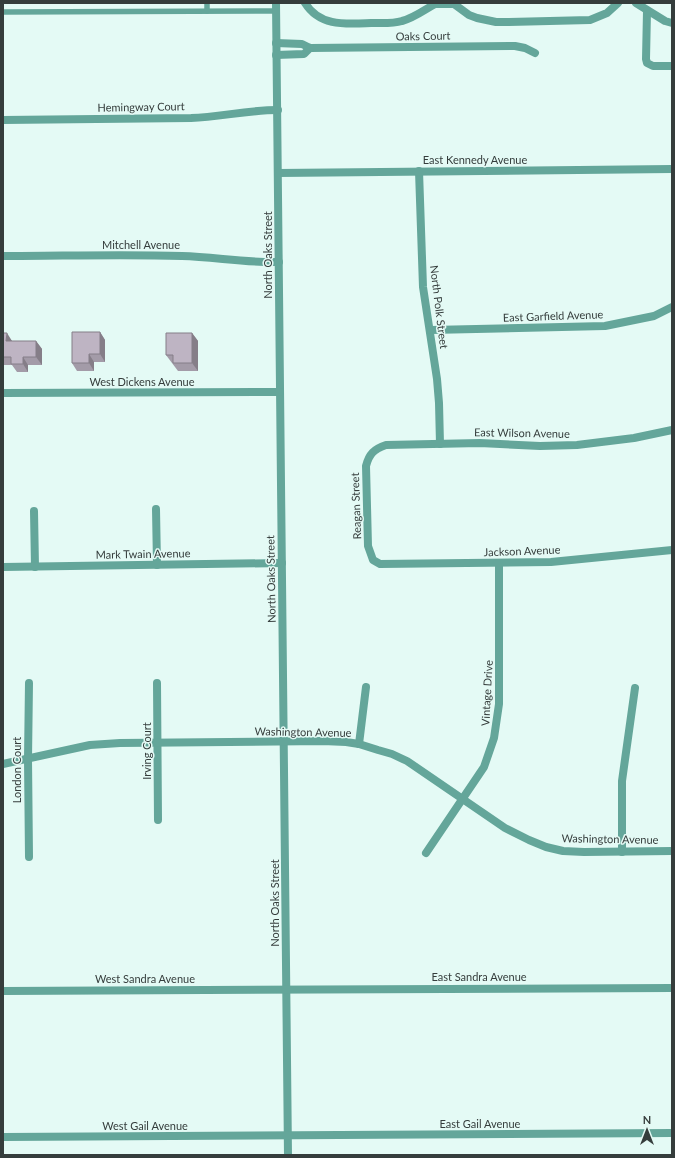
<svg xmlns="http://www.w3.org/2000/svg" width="675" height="1158" font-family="Lato,sans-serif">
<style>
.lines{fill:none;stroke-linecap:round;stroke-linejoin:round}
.service{stroke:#64a69a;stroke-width:5.5}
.minor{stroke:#64a69a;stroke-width:8}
.wall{fill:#a39ba8}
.shaded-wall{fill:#857e88}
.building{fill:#beb4c3;stroke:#857e88}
.labels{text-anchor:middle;stroke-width:3;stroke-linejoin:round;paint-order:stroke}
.street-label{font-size:11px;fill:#353d3c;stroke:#e4faf5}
</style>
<rect width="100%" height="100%" fill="#e4faf5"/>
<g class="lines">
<g class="service">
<path d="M207,3V11"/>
<path d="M3,12L276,11"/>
</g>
<g class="minor">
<path d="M276,3L288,1155"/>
<path d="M305,3C320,27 346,24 371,23C381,23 392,24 402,21C414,18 424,10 435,4H454L469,15L477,18L496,22H509L590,20L607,13L618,3"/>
<path d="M636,3L665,21L672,23"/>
<path d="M647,11L646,59L647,63L653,66H672"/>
<path d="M276,43L302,44L310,48L515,46L525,48L535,53"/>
<path d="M276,55L304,54L310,48"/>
<path d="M3,120L191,118C220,117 248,110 278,110"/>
<path d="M419,171L423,287L437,379L439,403L440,444"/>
<path d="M278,173L672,169"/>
<path d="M3,256C63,256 122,254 182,256C215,257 246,263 279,262"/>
<path d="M431,330L605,326L654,316L672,307"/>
<path d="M3,393L280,392"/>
<path d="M672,430L634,438L577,445L540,446L480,443L386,445C374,449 369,454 366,466L368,546L373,560L380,564L551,562L672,550"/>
<path d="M156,509L157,565"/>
<path d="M34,511L35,567"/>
<path d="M3,567L282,563"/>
<path d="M29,683L28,759L29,857"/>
<path d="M157,683L158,820"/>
<path d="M359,744L366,687"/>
<path d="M3,764L90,745L120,743L323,741L346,742L359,744L378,750L392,754L407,761L505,828L529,840L546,847L563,851L584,852L672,851"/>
<path d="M622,852V781L635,688"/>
<path d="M426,853L484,767L494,738L499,704V563"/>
<path d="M3,991L672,988"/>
<path d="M3,1137L672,1133"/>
</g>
</g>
<g class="wall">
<path d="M100,332L105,340V362H94V371H77L72,363Z"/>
<path d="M3,333L12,341H36L42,349V365H28V372H17L12,365H3Z"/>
<path d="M192,333L198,341V371H178L166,355Z"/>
</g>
<g class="shaded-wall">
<path d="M100,332L105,340V362L100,354Z"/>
<path d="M7,333L12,341H6Z"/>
<path d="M192,333L198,341V371L192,363Z"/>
<path d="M36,341L42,349V365L36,357Z"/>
<path d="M89,354L94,362V371L89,363Z"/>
<path d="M23,357L28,365V372L23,364Z"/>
</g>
<g class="building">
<path d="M72,332H100V354H89V363H72Z"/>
<path d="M3,333H7L6,341H36V357H23V364H11V357H3Z"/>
<path d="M166,333H192V363H173V355H166Z"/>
</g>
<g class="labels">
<g class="street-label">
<text transform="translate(423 36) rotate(-1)" y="4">Oaks Court</text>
<text transform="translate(141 107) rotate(-1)" y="4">Hemingway Court</text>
<text x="475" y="164">East Kennedy Avenue</text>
<text x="141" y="249">Mitchell Avenue</text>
<text transform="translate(268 255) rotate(-90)" y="4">North Oaks Street</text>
<text transform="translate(439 307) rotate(83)" y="4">North Polk Street</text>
<text transform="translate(553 316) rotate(-2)" y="4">East Garfield Avenue</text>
<text x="142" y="386">West Dickens Avenue</text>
<text transform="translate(522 433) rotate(1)" y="4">East Wilson Avenue</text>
<text transform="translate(356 506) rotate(-92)" y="4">Reagan Street</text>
<text transform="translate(522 551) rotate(-2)" y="4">Jackson Avenue</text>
<text transform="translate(143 554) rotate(-1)" y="4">Mark Twain Avenue</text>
<text transform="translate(271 579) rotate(-91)" y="4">North Oaks Street</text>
<text transform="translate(487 693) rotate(-87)" y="4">Vintage Drive</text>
<text transform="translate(303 732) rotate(1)" y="4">Washington Avenue</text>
<text transform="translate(147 751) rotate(-90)" y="4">Irving Court</text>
<text transform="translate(17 770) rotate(-90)" y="4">London Court</text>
<text transform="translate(610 839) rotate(1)" y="4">Washington Avenue</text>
<text transform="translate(275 903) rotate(-90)" y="4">North Oaks Street</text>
<text x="479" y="981">East Sandra Avenue</text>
<text x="145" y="983">West Sandra Avenue</text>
<text x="480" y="1128">East Gail Avenue</text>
<text x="145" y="1130">West Gail Avenue</text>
</g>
</g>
<rect width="675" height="1158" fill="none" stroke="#353d3c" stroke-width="8"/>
<g transform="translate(647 1130)" stroke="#e4faf5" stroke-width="3" paint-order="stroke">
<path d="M0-3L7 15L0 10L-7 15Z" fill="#353d3c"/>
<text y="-6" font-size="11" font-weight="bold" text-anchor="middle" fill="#353d3c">N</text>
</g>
</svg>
